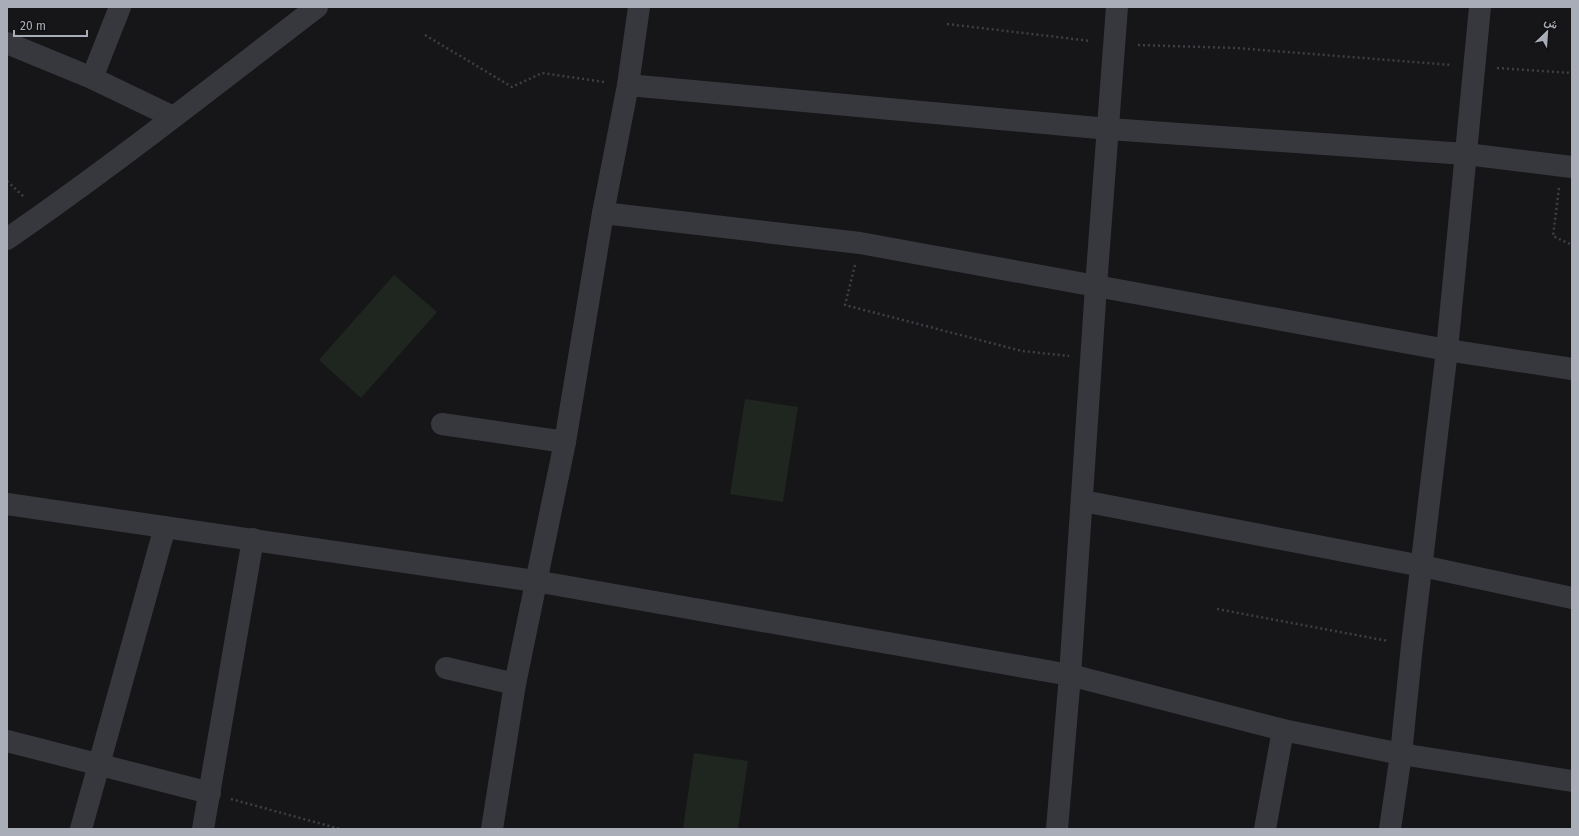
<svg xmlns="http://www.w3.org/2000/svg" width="1579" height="836" font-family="'Fira Sans',Vazirmatn,sans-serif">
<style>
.grass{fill:#1e261f}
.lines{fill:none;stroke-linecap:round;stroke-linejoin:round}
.path{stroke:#3d3f44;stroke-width:2.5;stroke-dasharray:2 3;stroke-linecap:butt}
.minor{stroke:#37383d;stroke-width:22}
.tertiary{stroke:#37383d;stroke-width:22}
</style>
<rect width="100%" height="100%" fill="#161618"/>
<g class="grass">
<path d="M394,275L437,312L361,398L319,360Z"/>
<path d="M745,399L798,407L783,502L730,494Z"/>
<path d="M694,753L748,761L738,829H683Z"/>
</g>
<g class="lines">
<g class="path">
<path d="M947,24L1091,41"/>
<path d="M425,35L512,87L542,73L604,82"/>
<path d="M1138,45L1236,48L1452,65"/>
<path d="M1497,68L1572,73"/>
<path d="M7,181L25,198"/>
<path d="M1559,188L1553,236L1572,245"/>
<path d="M855,265L845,305L1022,351L1069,356"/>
<path d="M1217,609L1388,641"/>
<path d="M231,799L340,829"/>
</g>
<g class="minor">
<path d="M7,43L92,78L173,117"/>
<path d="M92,78L120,7"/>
<path d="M628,85L1109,129L1466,154L1572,167"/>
<path d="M603,213L860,243L1447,350L1572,369"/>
<path d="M442,424L565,442"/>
<path d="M1083,501L1422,566L1572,598"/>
<path d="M446,668L515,684"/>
<path d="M7,741L210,793"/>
<path d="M81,829L165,527"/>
<path d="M203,829L253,539"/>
<path d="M492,829L515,684L565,442L603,213L628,85L639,7"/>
<path d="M1057,829L1070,675"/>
<path d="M1265,829L1283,730"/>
<path d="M1390,829L1401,754L1412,645L1447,350L1480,7"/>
</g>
<g class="tertiary">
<path d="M7,239C113,166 215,85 317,7"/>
<path d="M7,504L535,581L1070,675L1283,730L1401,754L1572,781"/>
<path d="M1070,675L1096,286L1117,7"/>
</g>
</g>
<rect width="1579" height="836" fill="none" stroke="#a8adb8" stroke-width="16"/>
<g transform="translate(1547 32) rotate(25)" stroke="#111113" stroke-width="3" paint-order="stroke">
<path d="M0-3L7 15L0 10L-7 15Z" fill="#a8adb8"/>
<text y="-6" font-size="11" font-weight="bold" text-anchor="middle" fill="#a8adb8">ش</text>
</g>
<path d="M14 30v6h73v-6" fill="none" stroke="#a8adb8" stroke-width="2"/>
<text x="20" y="30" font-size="12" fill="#a8adb8" stroke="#111113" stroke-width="3" paint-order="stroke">20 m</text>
</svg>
